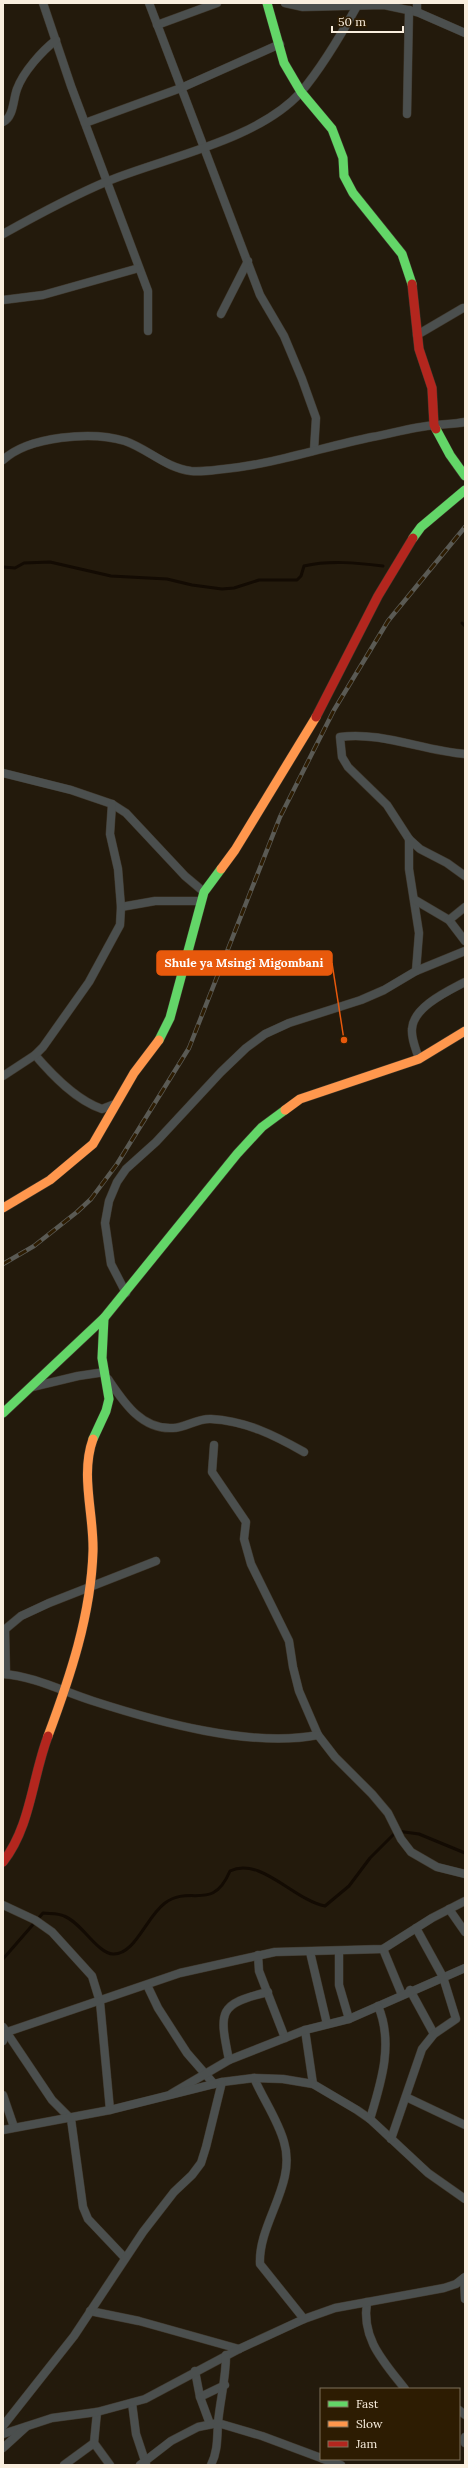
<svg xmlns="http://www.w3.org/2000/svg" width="468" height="2468" font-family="Lora,serif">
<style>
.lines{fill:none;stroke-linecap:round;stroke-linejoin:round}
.stream{stroke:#130b03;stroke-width:3}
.street-casing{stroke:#3f372b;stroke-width:9}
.fast-casing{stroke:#3f372b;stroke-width:10}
.slow-casing{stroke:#3f372b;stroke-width:10}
.jam-casing{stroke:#3f372b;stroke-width:10}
.street{stroke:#4b4f4e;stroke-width:8}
.fast{stroke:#63d668;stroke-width:9}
.slow{stroke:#ff974d;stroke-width:9}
.jam{stroke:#b3261e;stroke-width:9}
.rail-casing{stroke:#5a5a54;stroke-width:4.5}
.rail{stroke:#2d1c02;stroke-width:3;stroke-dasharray:9;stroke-linecap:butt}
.leader{fill:none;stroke:#e8590c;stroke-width:1.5}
.callout-dot{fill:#e8590c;stroke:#2d1c02;stroke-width:1.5}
.callout{fill:#e8590c;stroke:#e8590c;stroke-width:1.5}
.callout-label{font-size:12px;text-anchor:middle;font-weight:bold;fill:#fff}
</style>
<rect width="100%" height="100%" fill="#231a0c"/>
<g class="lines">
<g class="stream">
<path d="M3,567L15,568L24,563L50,562L111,576L167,579L192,585L222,589L234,588L259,580H297L301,576L304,566C330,560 357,563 383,566"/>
<path d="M462,623L465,626"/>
<path d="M3,1959L43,1913C49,1914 58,1913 64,1916C81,1922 98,1954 113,1954C135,1955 146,1917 165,1903C191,1884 212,1913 230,1871C260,1856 294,1900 325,1906L349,1886L370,1858L397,1831L419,1834L465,1853"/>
</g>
<defs>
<g id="street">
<path d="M43,3L71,86L148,291V331"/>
<path d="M149,3L260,295L284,336L302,379L316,418L314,450"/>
<path d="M285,3L303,7L384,5L417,12L465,33"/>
<path d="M417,12V3"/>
<path d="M157,25L217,3"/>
<path d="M407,114L409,10"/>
<path d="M3,122C14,117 13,99 17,89C23,72 42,51 56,40"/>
<path d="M85,123L181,88L280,44"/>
<path d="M3,234C37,215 72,196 108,181C167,157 258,140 301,92C323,66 341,35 357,6"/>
<path d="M3,300L43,295L139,268"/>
<path d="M221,314L248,261"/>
<path d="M417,335L463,308"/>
<path d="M3,460C29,436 92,431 125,441C148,449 166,468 191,471C202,472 214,470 224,469C275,464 323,447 372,437C393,433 414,427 435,425C445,424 455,424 465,422"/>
<path d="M465,754C424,751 380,731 340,737L342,757L348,767L387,805L409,839L420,849L447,863L465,876"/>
<path d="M3,773L71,790L112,804L126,813L185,876L204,892"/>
<path d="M409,839V869L419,933L416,971"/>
<path d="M415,900L449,920L465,941"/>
<path d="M121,907L155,901H201"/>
<path d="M449,920L465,907"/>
<path d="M35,1055C53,1076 76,1100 102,1109L115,1104"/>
<path d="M419,1059C416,1049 411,1039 412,1029C413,1007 448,991 465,982"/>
<path d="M3,1076L35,1055L43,1047L89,982L120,925L121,907L118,869L110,834L112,804"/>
<path d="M126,1293L111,1264L105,1223L109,1201L117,1182L126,1169L156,1142L221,1072L246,1048L265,1034L289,1023L361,1000L384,990L416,971L465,951"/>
<path d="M108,1379C123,1401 141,1430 173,1428C186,1428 197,1418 211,1419C246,1421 274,1435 304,1452"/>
<path d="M32,1387L78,1376L105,1372"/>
<path d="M214,1445L212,1472L246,1522L244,1539L251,1564L289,1641L293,1667L299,1691L318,1735L335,1757L372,1794L388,1813L401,1839L411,1852L437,1867L465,1874"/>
<path d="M5,1629L6,1674"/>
<path d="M3,1631L21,1616L49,1603L156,1561"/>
<path d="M3,1674C34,1676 64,1692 93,1701C158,1722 251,1748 318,1735"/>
<path d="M3,1905L35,1920L52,1932L92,1976L100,2002L110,2110"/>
<path d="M449,1909L465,1932"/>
<path d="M383,1949L402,1995"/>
<path d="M339,1951V1985L349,2019"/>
<path d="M310,1952L327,2024"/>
<path d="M258,1955L259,1971L285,2038"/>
<path d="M147,1985L158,2008L187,2053L214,2084"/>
<path d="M410,1990L434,2034"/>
<path d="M3,2027L52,2100L71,2119L83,2207L88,2219L125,2258"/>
<path d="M305,2030L313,2084"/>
<path d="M3,2041L7,2032L180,1973L275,1952L383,1949L432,1918L465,1901"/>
<path d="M229,2060C219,2011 218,2004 268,1992"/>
<path d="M254,2078C263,2099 278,2120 284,2142C297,2184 258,2223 260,2264L304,2319"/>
<path d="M171,2094L229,2060L305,2030L349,2019L465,1968"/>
<path d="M3,2095L14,2127"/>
<path d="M406,2097L465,2125"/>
<path d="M370,2119C381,2083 394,2043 378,2006"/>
<path d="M3,2130L110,2110L222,2082L254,2078L283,2079L313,2084L357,2110L370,2119L428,2173L465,2199"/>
<path d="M391,2139L422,2049L434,2034L456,2019L443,1977L416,1928"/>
<path d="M464,2278L465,2299"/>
<path d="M367,2302C361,2339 384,2362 405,2389"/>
<path d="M90,2311L139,2321L239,2349"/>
<path d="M195,2371L200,2397L210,2424"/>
<path d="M200,2397L225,2385"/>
<path d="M132,2403L136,2434L146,2464"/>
<path d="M459,2410L465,2415"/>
<path d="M97,2412L94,2443L110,2465"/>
<path d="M3,2426L74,2336L143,2232L174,2192L192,2175L201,2163L206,2147L222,2082"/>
<path d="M3,2434L52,2418L97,2412L145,2399L239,2349L304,2319L335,2308L444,2288L456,2284L465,2277"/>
<path d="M465,2437V2443"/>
<path d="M3,2448L26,2427"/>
<path d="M323,2459L341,2465"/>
<path d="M64,2465L94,2443"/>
<path d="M140,2465L171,2441L198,2427L218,2423L262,2436L321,2458"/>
<path d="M211,2465C218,2451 217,2438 218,2423C220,2400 226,2379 226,2355"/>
</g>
<g id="fast">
<path d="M267,3L284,63L301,92L332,129L343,158L344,176L353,193L402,254L412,284"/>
<path d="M436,429L450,455L465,476"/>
<path d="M413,538L421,527L465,490"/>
<path d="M159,1040L170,1018L204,892L221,869"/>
<path d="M3,1413L104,1318L237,1154L262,1127L285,1110"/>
<path d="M93,1439L106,1411L109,1399L102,1358L104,1318"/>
</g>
<g id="slow">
<path d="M221,869L235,850L316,717"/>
<path d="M285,1110L300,1099L419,1059L465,1031"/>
<path d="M3,1208L50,1180L93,1144L134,1073L159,1040"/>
<path d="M48,1736C70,1677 91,1615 93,1551C94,1514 80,1475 93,1439"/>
</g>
<g id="jam">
<path d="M412,284L419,349L432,388L434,425L436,429"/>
<path d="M316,717L378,596L413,538"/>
<path d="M3,1862C31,1826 32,1778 48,1736"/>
</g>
</defs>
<use href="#street" class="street-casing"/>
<use href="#fast" class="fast-casing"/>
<use href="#slow" class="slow-casing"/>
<use href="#jam" class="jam-casing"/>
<use href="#street" class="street"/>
<use href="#fast" class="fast"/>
<use href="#slow" class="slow"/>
<use href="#jam" class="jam"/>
<defs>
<path id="rail" d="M3,1264L34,1246L77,1212L91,1199L117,1164L189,1048L280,817L334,710L388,621L465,527"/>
</defs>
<use href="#rail" class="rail-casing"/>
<use href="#rail" class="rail"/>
</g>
<path class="leader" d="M344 1040L332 963"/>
<circle class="callout-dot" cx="344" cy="1040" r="4"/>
<rect class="callout" x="157" y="951" width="175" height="24" rx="4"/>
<g class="callout-label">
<text x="244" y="967">Shule ya Msingi Migombani</text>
</g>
<rect width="468" height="2468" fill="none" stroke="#f9eede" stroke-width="8"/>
<rect x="320" y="2388" width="140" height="72" fill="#2d1c02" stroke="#7f705a"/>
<rect x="328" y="2401" width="20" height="6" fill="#63d668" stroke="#7f705a"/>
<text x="356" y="2408" font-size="12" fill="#f9eede">Fast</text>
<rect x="328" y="2421" width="20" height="6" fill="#ff974d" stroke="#7f705a"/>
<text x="356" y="2428" font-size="12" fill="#f9eede">Slow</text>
<rect x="328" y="2441" width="20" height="6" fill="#b3261e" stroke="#7f705a"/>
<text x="356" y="2448" font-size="12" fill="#f9eede">Jam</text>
<path d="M332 26v6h71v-6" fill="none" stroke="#f9eede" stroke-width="2"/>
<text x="338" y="26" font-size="12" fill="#f9eede" stroke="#2d1c02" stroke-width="3" paint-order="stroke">50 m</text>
</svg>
